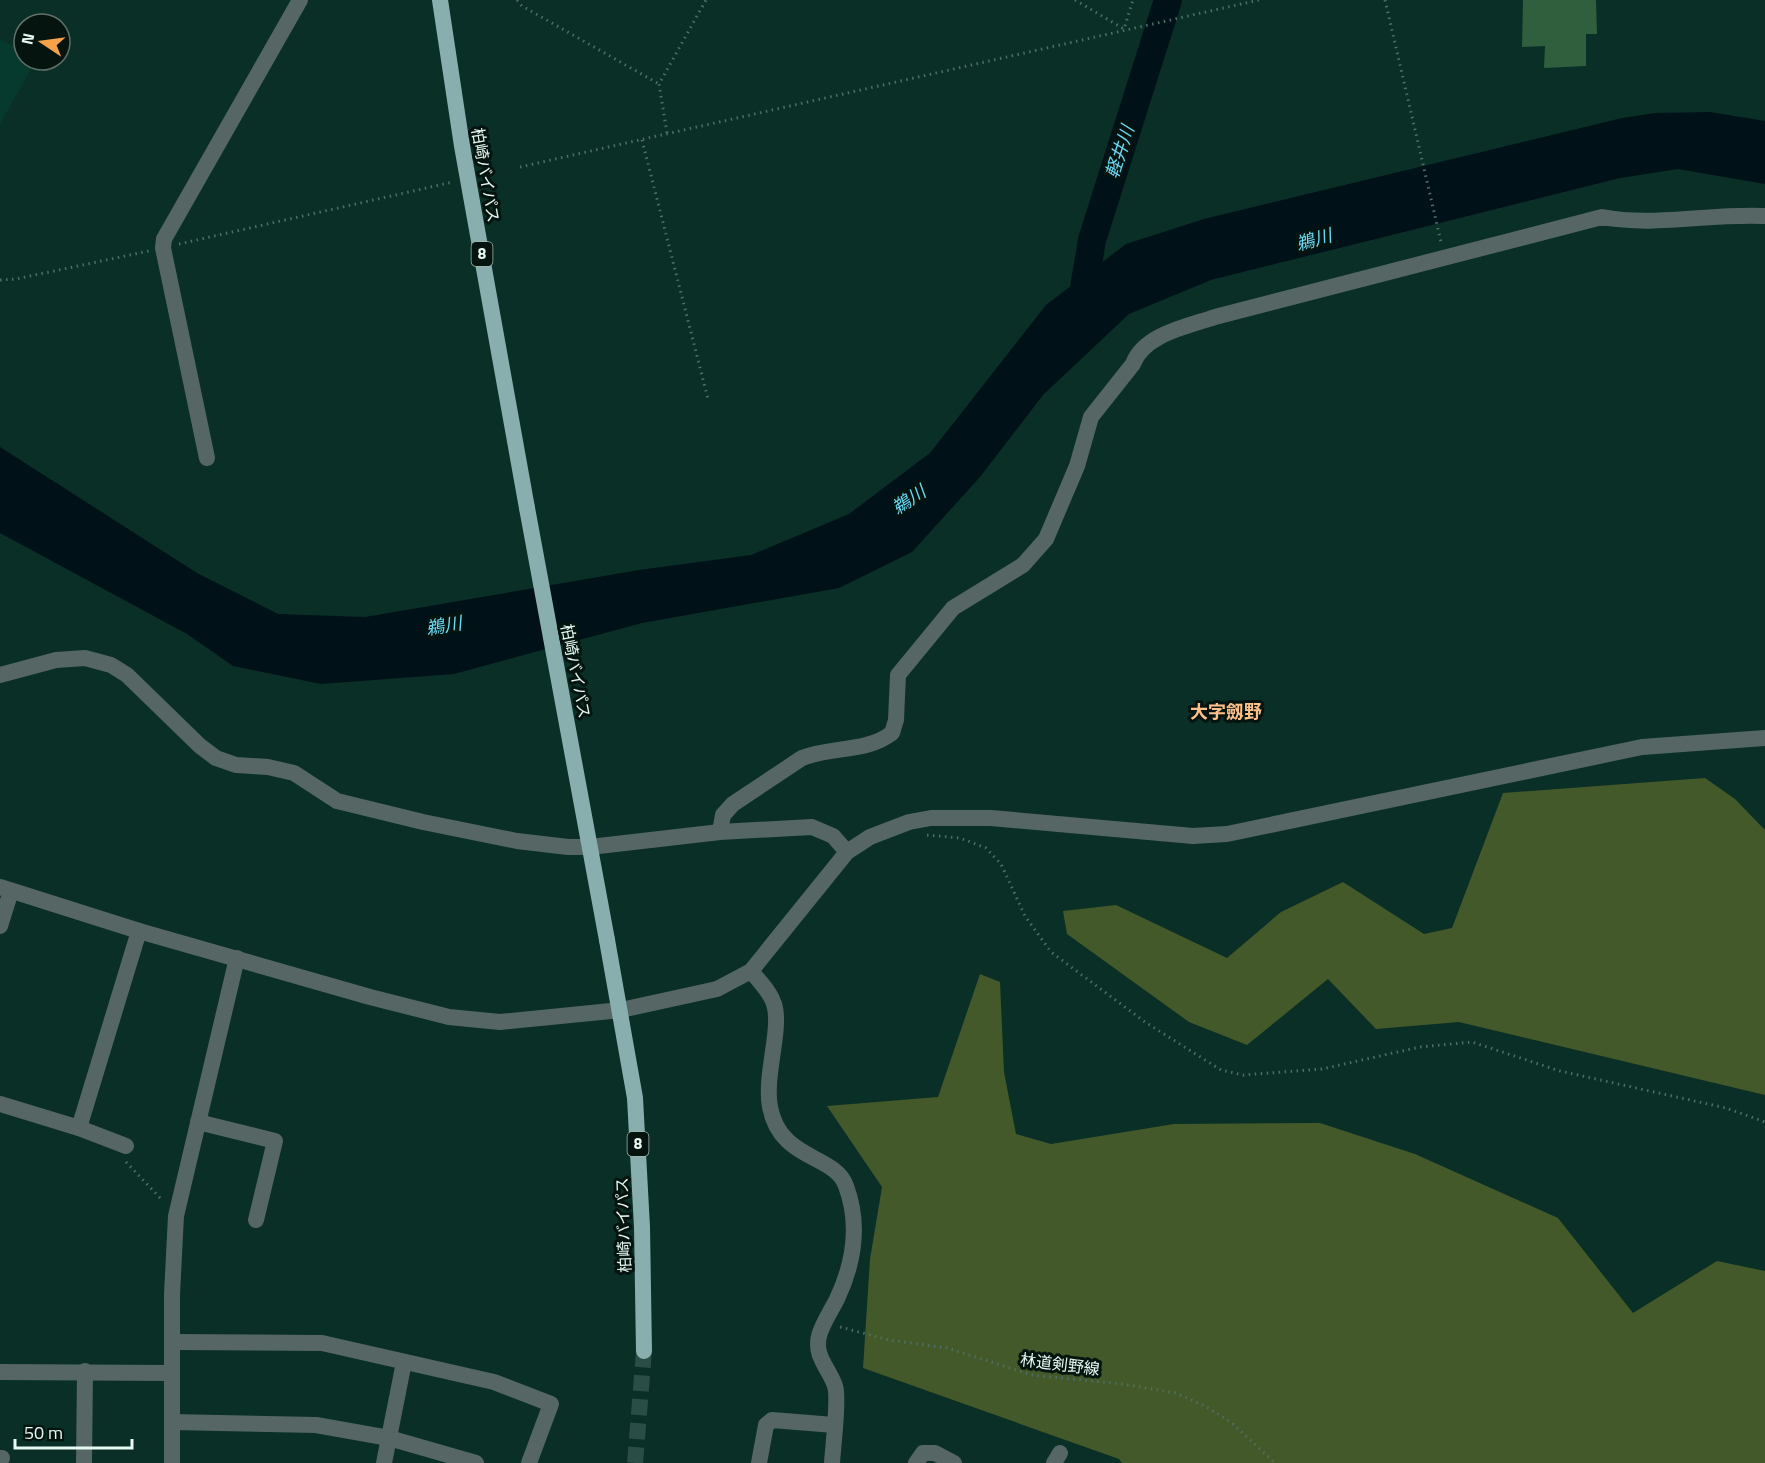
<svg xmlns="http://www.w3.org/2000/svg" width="1765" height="1463" font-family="'Titillium Web','Noto Sans JP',sans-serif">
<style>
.built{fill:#073a2e}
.forest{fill:#445929}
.water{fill:#001218}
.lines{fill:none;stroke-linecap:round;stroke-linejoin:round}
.river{stroke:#001218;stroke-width:28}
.building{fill:#305f3d}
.trunk-tunnel{stroke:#2a4d45;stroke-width:16;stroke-dasharray:16 8;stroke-linecap:butt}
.path{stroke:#4e6e66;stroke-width:3;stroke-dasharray:1.5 4.5;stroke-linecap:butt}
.minor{stroke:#556665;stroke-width:16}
.tertiary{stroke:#556665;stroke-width:16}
.trunk{stroke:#88afae;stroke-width:16}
.trunk-bridge{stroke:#88afae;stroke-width:16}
.labels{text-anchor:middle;stroke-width:6;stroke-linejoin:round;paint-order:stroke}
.shield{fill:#061410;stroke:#a3b5af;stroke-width:1.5}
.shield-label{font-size:15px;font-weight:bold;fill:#e6faf3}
.street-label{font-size:16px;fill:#e6faf3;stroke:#061410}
.water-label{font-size:18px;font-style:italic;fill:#6cdaf6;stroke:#061410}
.neighbourhood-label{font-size:18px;font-weight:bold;fill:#fdc088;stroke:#061410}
</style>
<rect width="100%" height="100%" fill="#092f26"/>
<path class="built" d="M0,39L24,52V60H36L0,124Z"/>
<g class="forest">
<path d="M1705,778L1735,799L1765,830V1095L1459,1022L1376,1029L1328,979L1247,1045L1189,1022L1067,934L1063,911L1116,905L1227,958L1281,912L1343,882L1424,934L1452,928L1503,793Z"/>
<path d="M980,974L1000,982L1004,1072L1016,1134L1051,1144L1174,1124L1320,1123L1415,1154L1558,1218L1633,1313L1717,1261L1765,1271V1463H1122L1119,1459L863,1368L870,1259L882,1187L827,1106L938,1097Z"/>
</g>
<path class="water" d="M1710,112L1765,121V184L1678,169L1620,178L1211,280L1129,314L1043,395L980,477L912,552L839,588L642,623L454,674L321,684L233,666L187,634L0,533V447L197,573L278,614L365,617L639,570L751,555L849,514L930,453L1046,305L1126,244L1204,219L1622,118L1655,113Z"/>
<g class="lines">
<path class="river" d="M1081,306L1092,240L1168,0"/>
</g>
<path class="building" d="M1523,0H1596L1597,34H1586V66L1544,68L1545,46L1522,47Z"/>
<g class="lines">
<path class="trunk-tunnel" d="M635,1463L644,1351"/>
<g class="path">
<path d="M517,0L522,6L659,84"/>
<path d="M1075,0L1124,29L1133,0"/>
<path d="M1385,0L1441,242"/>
<path d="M667,133L659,84L706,0"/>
<path d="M642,140L708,399"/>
<path d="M520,167L1259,0"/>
<path d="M179,244L453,182"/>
<path d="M0,280L16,279L149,251"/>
<path d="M927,835L960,838L986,848L1001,864L1025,916L1051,952L1145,1022L1221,1070L1243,1075L1322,1069L1420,1047L1472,1042L1560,1071L1726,1108L1765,1122"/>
<path d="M126,1162L163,1201"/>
<path d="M840,1327L889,1340L947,1348L1032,1375L1123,1384L1176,1393L1205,1406L1232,1423L1275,1463"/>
</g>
<g class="minor">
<path d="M207,458L163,248L164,239L300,0"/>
<path d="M0,675L56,660L85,658L111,665L127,675L200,746L216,758L236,765L268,767L294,773L337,801L423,822L517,841L568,847H590L720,832L812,827L833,836L847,852"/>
<path d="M720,832L723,815L733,804L802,758C832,746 866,753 892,733L896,720L898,675L953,608L1023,565L1046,539L1077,466L1091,417L1133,364C1144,334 1189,326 1215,317L1602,217C1656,227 1711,213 1765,216"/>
<path d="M0,926L11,891"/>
<path d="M751,971C759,981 770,991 774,1004C782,1028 764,1076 770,1107C780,1161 835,1154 846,1186C860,1224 854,1263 837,1299C831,1311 822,1324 819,1336C814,1357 829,1368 835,1386C839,1398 833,1447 832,1463"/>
<path d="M0,1104L79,1128L139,931"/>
<path d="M198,1122L275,1141L256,1220"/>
<path d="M79,1128L126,1146"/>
<path d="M174,1342L322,1343L494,1382L551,1404L529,1463"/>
<path d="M0,1372L172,1373"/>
<path d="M172,1422L316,1425L389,1438L476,1463"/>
<path d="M0,1458H2"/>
<path d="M84,1463L85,1371"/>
<path d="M172,1463V1294L176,1216L237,958"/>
<path d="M384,1463L404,1362"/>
<path d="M759,1463L766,1425L772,1420L834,1425"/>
<path d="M916,1463L923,1453H935L954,1463"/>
<path d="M1054,1463L1060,1453"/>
</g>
<path class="tertiary" d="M0,887L139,931L370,997L449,1017L500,1022L621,1010L717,989L751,971L847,852L870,837L909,822L931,818H991L1193,836L1227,834L1642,747L1765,738"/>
<g class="trunk">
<path d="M440,0L462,146L527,508"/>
<path d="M607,940L635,1098L642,1227L644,1351"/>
</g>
<path class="trunk-bridge" d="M527,508L607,940"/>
</g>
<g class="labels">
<g class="shield">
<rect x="471.5" y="242" width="21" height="24" rx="4.5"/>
<rect x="627.5" y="1132" width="21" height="24" rx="4.5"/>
</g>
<g class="shield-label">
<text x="482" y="259">8</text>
<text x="638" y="1149">8</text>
</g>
<g class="street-label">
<text transform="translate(486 175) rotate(80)" y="6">柏崎バイパス</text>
<text transform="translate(576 671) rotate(79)" y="6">柏崎バイパス</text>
<text transform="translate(623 1225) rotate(-92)" y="6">柏崎バイパス</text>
<text transform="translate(1060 1364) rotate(7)" y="6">林道剣野線</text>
</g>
<g class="water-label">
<text transform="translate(1120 152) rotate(-72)" y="6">軽井川</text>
<text transform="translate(1314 240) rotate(-16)" y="6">鵜川</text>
<text transform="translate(909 500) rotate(-34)" y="6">鵜川</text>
<text transform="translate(444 626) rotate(-10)" y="6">鵜川</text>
</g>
<g class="neighbourhood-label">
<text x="1226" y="718">大字劔野</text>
</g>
</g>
<g transform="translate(42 42) rotate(283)"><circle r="28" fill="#061410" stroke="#60706b" stroke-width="1.5"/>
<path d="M0-4.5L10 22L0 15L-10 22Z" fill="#f7a149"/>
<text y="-9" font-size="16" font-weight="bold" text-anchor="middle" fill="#e6faf3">N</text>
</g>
<path d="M15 1439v9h117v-9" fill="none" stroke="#e6faf3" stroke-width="3"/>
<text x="24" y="1439" font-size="18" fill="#e6faf3" stroke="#061410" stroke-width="4.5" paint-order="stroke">50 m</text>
</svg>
